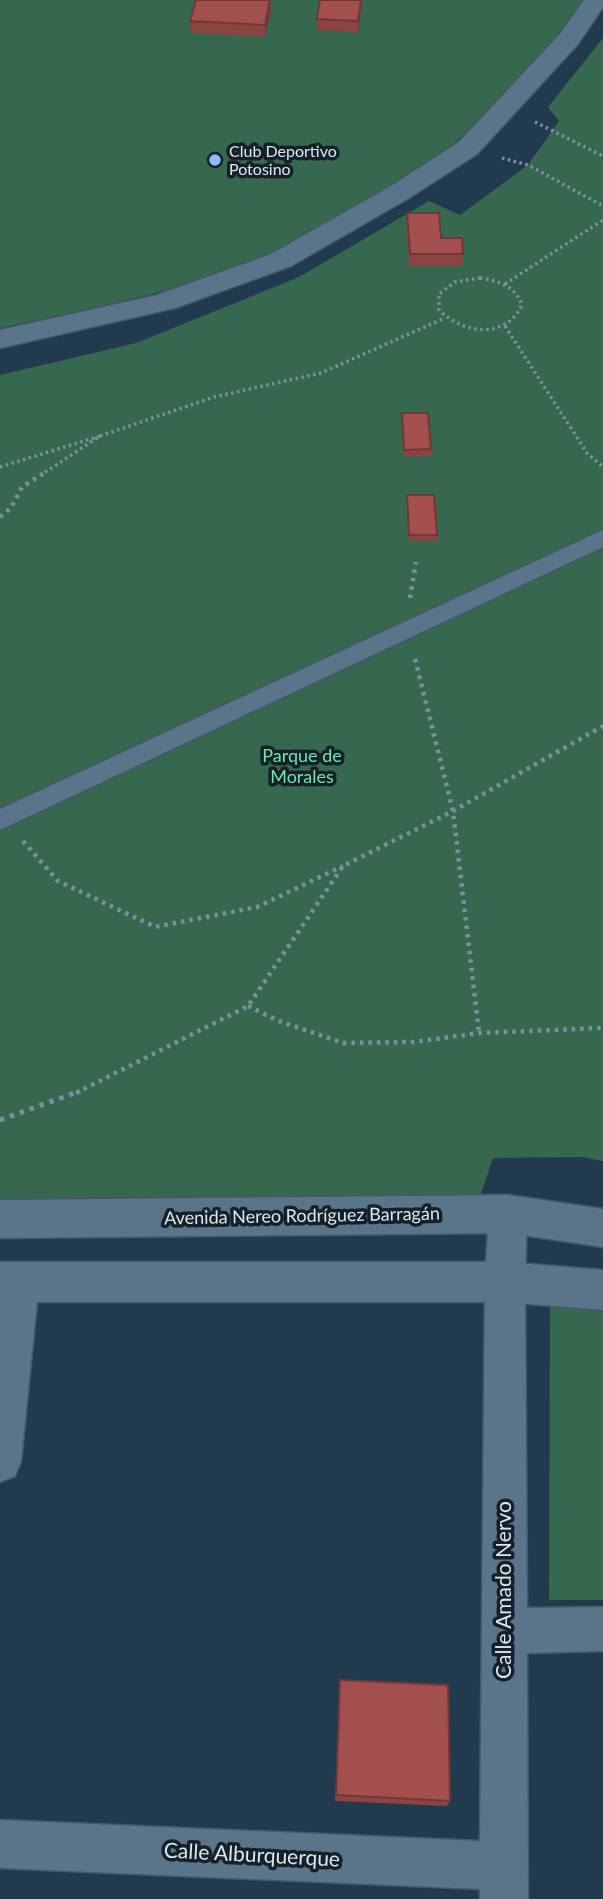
<svg xmlns="http://www.w3.org/2000/svg" width="603" height="1899" font-family="Lato,sans-serif">
<style>
.green{fill:#35684e}
.lines{fill:none;stroke-linecap:round;stroke-linejoin:round}
.pedestrian-casing{stroke:#435868;stroke-width:3}
.minor-casing{stroke:#435868;stroke-width:3}
.tertiary-casing{stroke:#435868;stroke-width:3}
.path-far2{stroke:#7c8f9f;stroke-width:3.5;stroke-dasharray:2.5 3.5;stroke-linecap:butt}
.path-far1{stroke:#7c8f9f;stroke-width:4.5;stroke-dasharray:3.5 5;stroke-linecap:butt}
.path{stroke:#7c8f9f;stroke-width:5;stroke-dasharray:4.5 6;stroke-linecap:butt}
.pedestrian{fill:#5a7489;fill-rule:evenodd}
.minor{fill:#5a7489;fill-rule:evenodd}
.tertiary{fill:#5a7489;fill-rule:evenodd}
.wall{fill:#8c4443}
.shaded-wall{fill:#723737}
.building{fill:#a34f4e;stroke:#723737;stroke-width:2}
.poi-dot{fill:#88bafc;stroke:#152028;stroke-width:2.5}
.labels{text-anchor:middle;stroke-width:7;stroke-linejoin:round;paint-order:stroke}
.far-poi-label{font-size:16px;fill:#d9e7f3;stroke:#152028;text-anchor:start}
.park-label{font-size:18px;fill:#6ce8ab;stroke:#152028}
.street-label{font-size:18px;fill:#d9e7f3;stroke:#152028}
.near-street-label{font-size:21px;fill:#d9e7f3;stroke:#152028}
</style>
<rect width="100%" height="100%" fill="#223a4d"/>
<g class="green">
<path d="M0,0H584C549,48 509,96 464,135C430,165 388,188 350,212C315,234 277,257 237,270C160,295 80,311 0,328Z"/>
<path d="M603,38V1161L583,1157L493,1158L480,1197L0,1201V375L136,343L299,277L429,201L460,215L528,165L559,121L548,107Z"/>
<path d="M550,1298L603,1301V1600H549Z"/>
</g>
<g class="lines">
<defs>
<path id="pedestrian" d="M603,530V547L0,830V809Z"/>
<g id="minor">
<path d="M508,1196L522,1202L527,1214L525,1282L527,1608L603,1607V1651L527,1653L528,1899H480V1889L0,1868V1820L480,1841L485,1282L489,1214L494,1202Z"/>
<path d="M19,1264L33,1269L39,1282L21,1461L15,1476L0,1482V1280L5,1269Z"/>
</g>
<g id="tertiary">
<path d="M584,0H603V7L578,44L477,154L409,198L291,266L175,308L0,348V330L157,295L271,254L391,186L459,142L560,34Z"/>
<path d="M508,1195L603,1209V1247L508,1233L0,1238V1200Z"/>
<path d="M0,1262H505L603,1270V1310L505,1302H0Z"/>
</g>
</defs>
<use href="#pedestrian" class="pedestrian-casing"/>
<use href="#minor" class="minor-casing"/>
<use href="#tertiary" class="tertiary-casing"/>
<g class="path-far2">
<path d="M535,122L603,156"/>
<path d="M502,158L528,165L603,206"/>
<path d="M480,278C499,281 515,286 522,305C505,340 464,334 439,310V294L455,282Z"/>
<path d="M505,284L603,220"/>
<path d="M505,326L587,453L603,467"/>
<path d="M100,436L214,397L321,373L445,318"/>
<path d="M0,467L100,436L41,475"/>
</g>
<g class="path-far1">
<path d="M0,517L11,508L22,487L44,473"/>
<path d="M410,598L416,562"/>
<path d="M415,659L453,811L479,1033"/>
<path d="M23,841L58,881L155,927L257,907L343,866"/>
<path d="M248,1006L279,1021L343,1043L414,1042L479,1033L603,1028"/>
<path d="M76,1093L248,1006L343,866L453,811L603,726"/>
</g>
<path class="path" d="M0,1120L80,1091"/>
<use href="#pedestrian" class="pedestrian"/>
<use href="#minor" class="minor"/>
<use href="#tertiary" class="tertiary"/>
</g>
<g class="wall">
<path d="M271,0V11L265,36L191,33L190,21Z"/>
<path d="M362,0L358,32L317,30V19Z"/>
<path d="M407,213L463,254L462,266H409L406,225Z"/>
<path d="M402,413L431,449V456H404Z"/>
<path d="M407,495L437,535V541H409Z"/>
<path d="M340,1680L450,1801L447,1806L335,1801Z"/>
</g>
<g class="shaded-wall">
<path d="M270,0L271,11L265,36V25Z"/>
<path d="M361,0H362L358,32V21Z"/>
</g>
<g class="building">
<path d="M196,0H270L265,25L190,21Z"/>
<path d="M320,0H361L358,21L317,19Z"/>
<path d="M407,213H439L441,238H462L463,254H410Z"/>
<path d="M402,413H428L431,449L404,450Z"/>
<path d="M407,495H434L437,535H409Z"/>
<path d="M340,1680L448,1685L450,1801L336,1795Z"/>
</g>
<circle class="poi-dot" cx="215" cy="160" r="7"/>
<g class="labels">
<g class="far-poi-label">
<text x="229" y="157">Club Deportivo<tspan x="229" dy="18">Potosino</tspan></text>
</g>
<g class="park-label">
<text x="302" y="762">Parque de<tspan x="302" dy="21">Morales</tspan></text>
</g>
<g class="street-label">
<text transform="translate(302 1216) rotate(-1)" y="6">Avenida Nereo Rodríguez Barragán</text>
</g>
<g class="near-street-label">
<text transform="translate(504 1590) rotate(-90)" y="7">Calle Amado Nervo</text>
<text transform="translate(252 1855) rotate(3)" y="7">Calle Alburquerque</text>
</g>
</g>
</svg>
